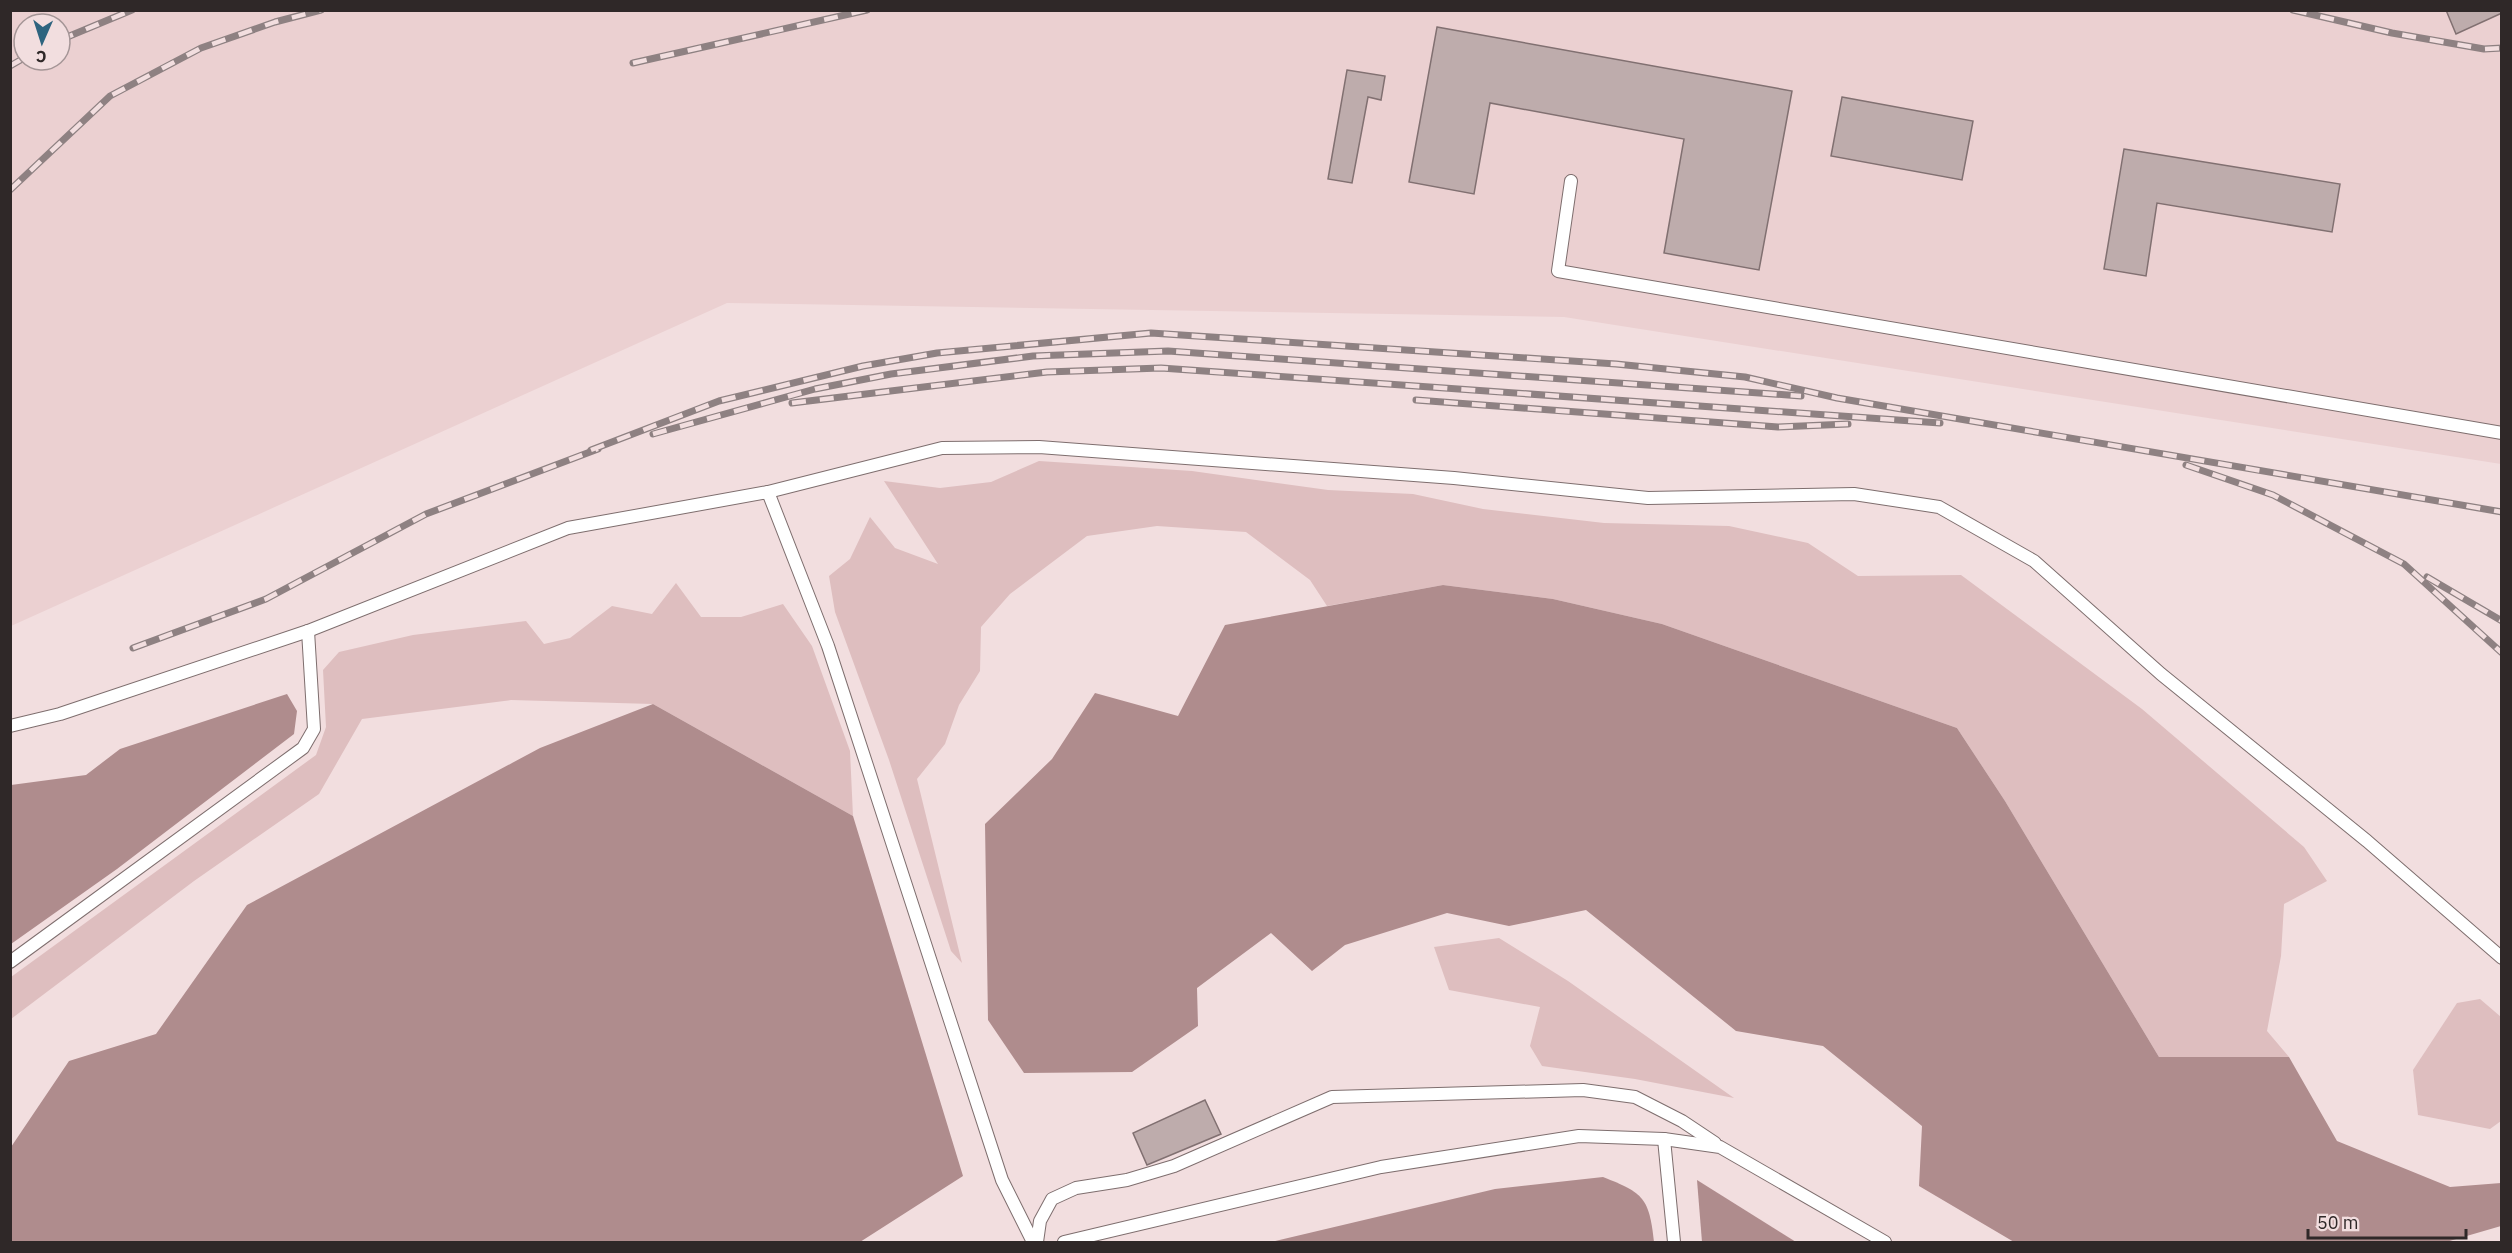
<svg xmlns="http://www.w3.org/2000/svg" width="2512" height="1253" font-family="'IBM Plex Sans',sans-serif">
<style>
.built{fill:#ebd0d1;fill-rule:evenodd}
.green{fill:#debebf}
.water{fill:#af8c8d}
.building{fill:#beacac;stroke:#817071;stroke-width:1.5}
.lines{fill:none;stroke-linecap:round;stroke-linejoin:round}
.lane-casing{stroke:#7e6e6e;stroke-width:14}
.lane{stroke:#fff;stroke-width:12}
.rail-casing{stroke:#8e8182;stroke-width:7}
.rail{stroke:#f2dedf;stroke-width:4.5;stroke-dasharray:14;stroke-linecap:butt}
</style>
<rect width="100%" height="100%" fill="#f2dedf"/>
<path class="built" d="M10,11H2501V464L1564,317L727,303L11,626ZM24,24H60V60H24Z"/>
<g class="green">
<path d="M1039,461L1192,471L1328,490L1413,494L1483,509L1604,523L1729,526L1808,543L1858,576L1961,575L2142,709L2304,847L2327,881L2284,904L2281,956L2267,1031L2289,1057H2159L2005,801L1957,728L1662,624L1553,599L1443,585L1327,606L1310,580L1246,532L1157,526L1087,536L1010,594L981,627L980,671L959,705L945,744L917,779L962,963L951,951L889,760L835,612L829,576L850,559L870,517L895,548L938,564L884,481L940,488L991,482Z"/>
<path d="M676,583L701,617H741L783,604L812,646L850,751L853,816L653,704L511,700L362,719L319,794L194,881L11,1019V977L316,755L326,727L323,670L339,652L413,635L526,621L544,644L570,638L612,606L652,614Z"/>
<path d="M1499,938L1568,981L1734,1098L1635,1079L1542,1066L1530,1046L1540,1007L1449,990L1434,947Z"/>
<path d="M2480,999L2501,1017V1121L2490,1129L2418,1115L2413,1070L2457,1003Z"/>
</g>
<g class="water">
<path d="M1443,585L1553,599L1662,624L1957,728L2005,801L2159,1057H2289L2337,1141L2450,1187L2501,1183V1226L2446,1242H2014L1919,1186L1922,1126L1823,1046L1736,1031L1586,910L1509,926L1447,913L1345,945L1312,971L1271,933L1197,988L1198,1026L1132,1072L1024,1073L988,1020L985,824L1052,759L1095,693L1178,716L1225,625Z"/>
<path d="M287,694L297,711L294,734L117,869L11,944V785L86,775L120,749Z"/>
<path d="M653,704L853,816L963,1176L860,1242H11V1147L69,1061L156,1034L247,905L540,748Z"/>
<path d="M1603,1177C1644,1193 1649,1198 1654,1242H1271L1495,1189Z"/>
<path d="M1697,1180L1796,1242H1702Z"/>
</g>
<g class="building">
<path d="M2446,10H2502V13L2456,34Z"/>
<path d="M1437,27L1792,91L1759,270L1664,253L1684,139L1490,103L1474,194L1409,182Z"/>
<path d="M1347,70L1385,76L1381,100L1368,97L1352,183L1328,179Z"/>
<path d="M1842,97L1973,121L1962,180L1831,156Z"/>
<path d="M2124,149L2340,184L2332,232L2157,203L2146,276L2104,269Z"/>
<path d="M1205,1100L1221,1134L1147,1165L1133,1133Z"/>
</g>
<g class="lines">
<defs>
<g id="lane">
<path d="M1571,181L1558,271L2502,433"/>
<path d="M768,492L828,646L1002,1180L1033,1242"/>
<path d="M10,726L60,714L308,631L568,528L768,492L942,448L1039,447L1454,478L1648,498L1854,494L1939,507L2034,561L2161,674L2367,841L2502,958"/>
<path d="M10,962L303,748L314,729L308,631"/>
<path d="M1664,1139L1674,1242"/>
<path d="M1037,1242L1040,1221L1052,1199L1076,1188L1127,1180L1174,1166L1332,1097L1583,1090L1635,1097L1682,1121L1715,1143"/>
<path d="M1064,1242L1381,1167L1579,1136L1664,1139L1720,1147L1885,1242"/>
</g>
</defs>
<use href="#lane" class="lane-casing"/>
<use href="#lane" class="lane"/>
<defs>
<g id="rail">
<path d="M2293,10L2392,33L2484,49L2502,48"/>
<path d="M60,40L132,10"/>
<path d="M633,63L867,10"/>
<path d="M10,66L24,58"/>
<path d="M10,190L110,96L201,48L275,22L321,10"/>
<path d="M1416,400L1778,427L1848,424"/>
<path d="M792,403L1047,372L1161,368L1940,423"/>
<path d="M653,434L815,389L891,374L1033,356L1168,351L1801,396"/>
<path d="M591,450L719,401L863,366L937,353L1151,333L1616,364L1745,377L1837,398L2502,512"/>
<path d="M2186,465L2273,495L2404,564L2502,653"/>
<path d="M2427,577L2502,621"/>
<path d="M133,648L266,599L426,514L598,449"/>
</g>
</defs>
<use href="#rail" class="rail-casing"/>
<use href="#rail" class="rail"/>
</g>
<rect width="2512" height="1253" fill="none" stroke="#2f2828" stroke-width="24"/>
<g transform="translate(42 42) rotate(183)"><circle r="28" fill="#f2dedf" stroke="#a49596" stroke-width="1.5"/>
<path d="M0-4.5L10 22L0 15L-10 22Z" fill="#2e647f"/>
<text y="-9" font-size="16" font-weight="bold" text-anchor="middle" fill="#2f2828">С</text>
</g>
<path d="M2308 1229v9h158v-9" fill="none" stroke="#2f2828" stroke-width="3"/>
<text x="2317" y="1229" font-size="18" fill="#2f2828" stroke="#f2dedf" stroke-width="4.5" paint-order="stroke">50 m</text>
</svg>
